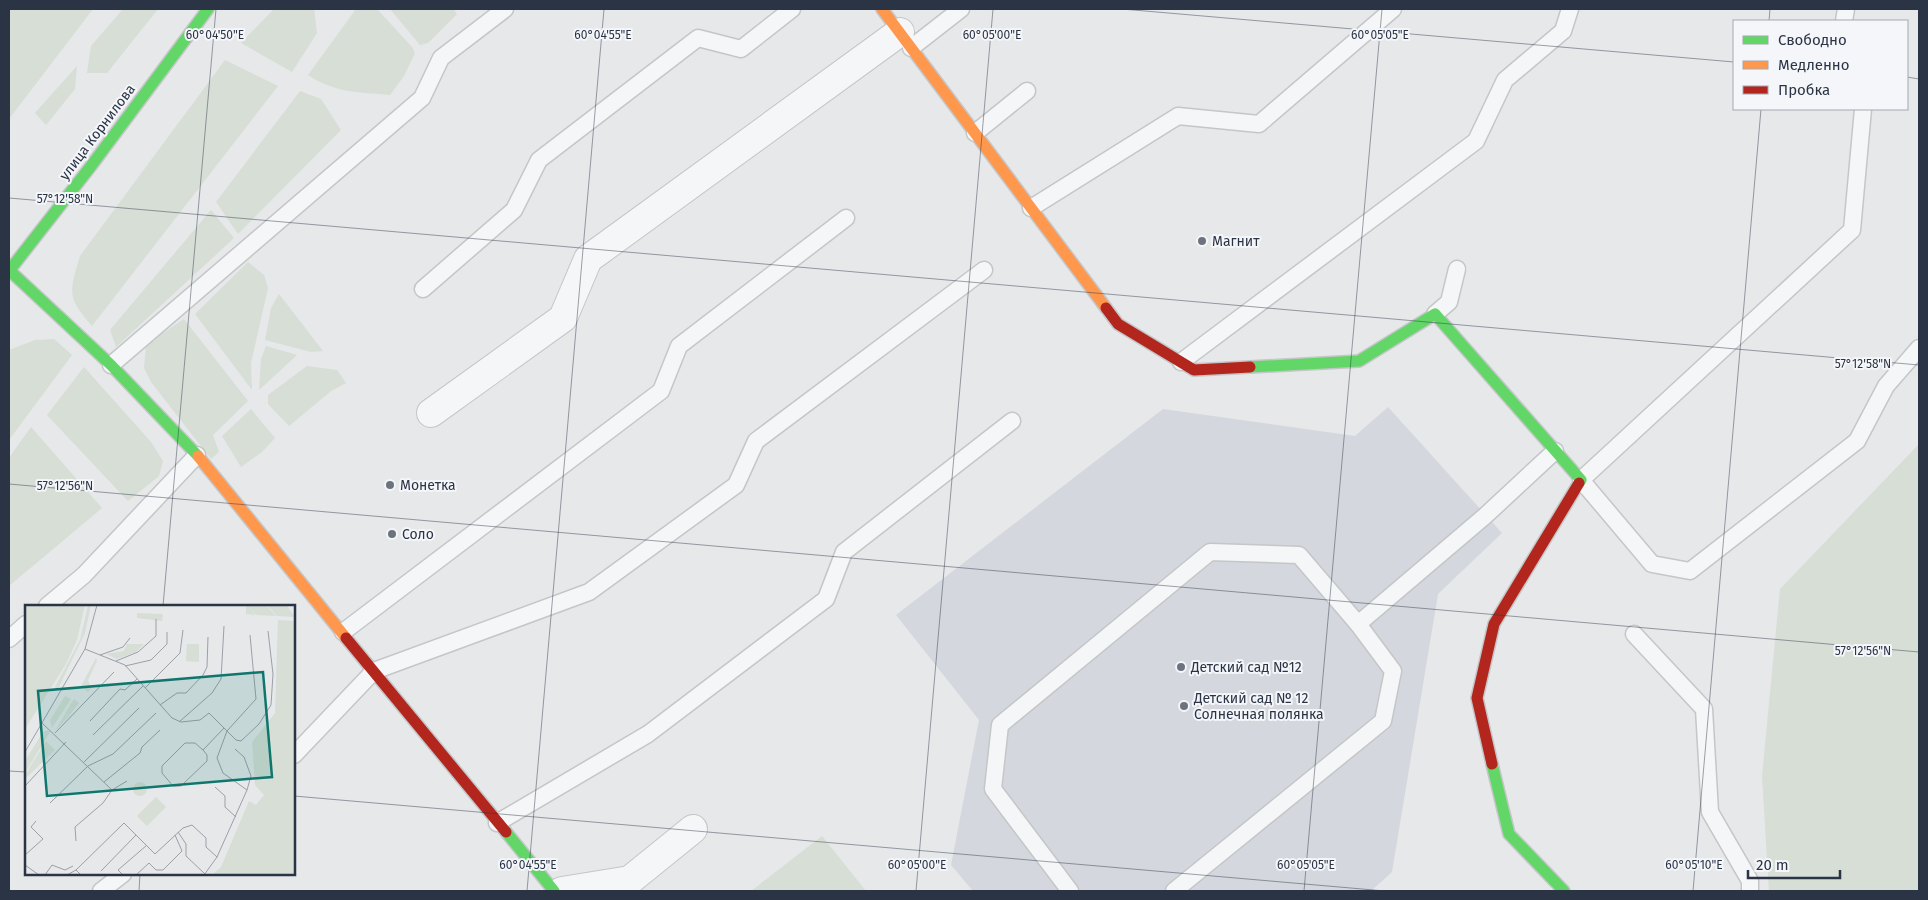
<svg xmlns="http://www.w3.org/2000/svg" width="1928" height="900" font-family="'Fira Sans',sans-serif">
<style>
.built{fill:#d4d7dd}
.green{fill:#d6ded6}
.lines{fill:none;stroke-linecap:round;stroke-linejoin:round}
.lane-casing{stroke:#c4c6c8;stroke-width:19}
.street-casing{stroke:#c4c6c8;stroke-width:30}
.fast-casing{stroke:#c4c6c8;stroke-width:14}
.slow-casing{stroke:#c4c6c8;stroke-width:14}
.jam-casing{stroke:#c4c6c8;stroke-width:14}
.lane{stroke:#f5f6f7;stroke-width:16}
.street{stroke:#f5f6f7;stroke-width:28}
.fast{stroke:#63d668;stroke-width:11}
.slow{stroke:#ff974d;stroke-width:11}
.jam{stroke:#b3261e;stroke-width:11}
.ticks{fill:none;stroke:#2b3445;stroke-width:1;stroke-opacity:0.45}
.poi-dot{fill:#6c737f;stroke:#f4f6f9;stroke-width:2}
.labels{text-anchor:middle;stroke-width:4;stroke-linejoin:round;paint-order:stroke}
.street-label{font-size:14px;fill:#2b3445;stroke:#f4f6f9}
.poi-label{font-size:14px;fill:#2b3445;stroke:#f4f6f9;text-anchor:start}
.inset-road{fill:none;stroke:#9ba0a8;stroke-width:1}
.view{fill:#0f766e;fill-opacity:0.15;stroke:#0f766e;stroke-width:2.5}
.inset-edge{fill:none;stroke:#2b3445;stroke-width:2.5}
.ticks-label{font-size:12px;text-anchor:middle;fill:#2b3445;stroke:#f4f6f9;stroke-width:4;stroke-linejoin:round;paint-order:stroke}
</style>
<rect width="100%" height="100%" fill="#e6e8ea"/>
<path class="built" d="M1388,407L1502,533L1438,594L1392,872L1371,891H973L951,865L979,720L896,615L1163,409L1355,436Z"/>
<g class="green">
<path d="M9,9H93L9,119Z"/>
<path d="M123,9H158L107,73H87L91,46Z"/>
<path d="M274,9H314L317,33L292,72L241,43Z"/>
<path d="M356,9H377L412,47L415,53L404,76L390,95C359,92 335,93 308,75Z"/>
<path d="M390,9H453L457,14L428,43L420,45Z"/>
<path d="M225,60L278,86L92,326C67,297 69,293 80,256Z"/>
<path d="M77,66L75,89L46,125L35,113Z"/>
<path d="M300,91L321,99L341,130L238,234L216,202Z"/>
<path d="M211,210L234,238L116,347L110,330Z"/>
<path d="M248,262L264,275L268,288L251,363L252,390L195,314Z"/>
<path d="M279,294L323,351L311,352L265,340L271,308Z"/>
<path d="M184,319L248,401L213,435L219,452L211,459L151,382L144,368L146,347L163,333Z"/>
<path d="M54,339L72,355L9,440V350L35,340Z"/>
<path d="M266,346L297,355L259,390L261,359Z"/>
<path d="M307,366L337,370L346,383L331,391L289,426L268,404V395Z"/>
<path d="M84,367L151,442L163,461L159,476L128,501L47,415Z"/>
<path d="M251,409L275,438L262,452L241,467L222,436Z"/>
<path d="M31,427L102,508L9,586V458Z"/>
<path d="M1919,444V891H1769L1762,776L1780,589Z"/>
<path d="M822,836L866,891H751Z"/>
</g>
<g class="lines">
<defs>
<g id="lane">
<path d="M1844,21L1846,9"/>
<path d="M911,48L961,9"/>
<path d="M1863,109L1852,230L1581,480L1652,564L1690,571L1857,441L1886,386L1919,348"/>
<path d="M975,133L1027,91"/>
<path d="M1031,208L1178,116L1259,124L1393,9"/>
<path d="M423,289L514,210L539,160L698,38L741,49L792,9"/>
<path d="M1435,314L1449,302L1457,269"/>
<path d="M1181,362L1476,141L1505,80L1563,31L1570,9"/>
<path d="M111,365L422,98L441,58L505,9"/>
<path d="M47,606L84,575L197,455"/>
<path d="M1358,624L1485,516L1555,451"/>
<path d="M343,632L661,391L679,346L846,218"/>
<path d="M1634,634L1704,709L1710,812L1750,881V891"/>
<path d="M9,639L26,624"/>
<path d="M294,755L374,671L589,592L736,485L756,441L984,270"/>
<path d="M497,823L648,734L826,599L844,552L1012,421"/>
<path d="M101,891L123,874"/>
<path d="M1070,891L993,789L1000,725L1210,552L1299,555L1358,624L1393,671L1383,721L1174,891"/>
</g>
<g id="street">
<path d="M431,413L563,318L588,259L900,32"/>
<path d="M562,891L630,880L693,829"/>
</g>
<g id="fast">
<path d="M9,270L111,365L198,456"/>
<path d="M9,271L91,166L208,9"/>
<path d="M1250,367L1359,361L1435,314L1581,480L1579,483"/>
<path d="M1492,764L1509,834L1564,891"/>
<path d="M506,832L554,891"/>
</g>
<g id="slow">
<path d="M882,9L1106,308"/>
<path d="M198,456L346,638"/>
</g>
<g id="jam">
<path d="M1106,308L1118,324L1194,370L1250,367"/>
<path d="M346,638L506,832"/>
<path d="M1492,764L1477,698L1494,624L1579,483"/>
</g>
</defs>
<use href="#lane" class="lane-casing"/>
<use href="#street" class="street-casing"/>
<use href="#fast" class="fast-casing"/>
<use href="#slow" class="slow-casing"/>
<use href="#jam" class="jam-casing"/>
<use href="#lane" class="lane"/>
<use href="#street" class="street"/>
<use href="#fast" class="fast"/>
<use href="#slow" class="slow"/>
<use href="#jam" class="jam"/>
</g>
<path class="ticks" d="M1122,9L1734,62M1769,21L1770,9M1907,77L1919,79M9,198L1919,365M9,484L1919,652M163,606L216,9M9,771L26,772M294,796L1385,891M139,891L140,874M527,891L604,9M916,891L993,9M1304,891L1382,9M1693,891L1761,109"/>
<g class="poi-dot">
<circle cx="1202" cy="241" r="5"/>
<circle cx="390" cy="485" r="5"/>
<circle cx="392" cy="534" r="5"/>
<circle cx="1181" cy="667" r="5"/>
<circle cx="1184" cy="706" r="5"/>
</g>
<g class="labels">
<g class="street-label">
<text transform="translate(97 132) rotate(-53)" y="5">улица Корнилова</text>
</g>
<g class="poi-label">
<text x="1212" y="246">Магнит</text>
<text x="400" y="490">Монетка</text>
<text x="402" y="539">Соло</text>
<text x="1191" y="672">Детский сад №12</text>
<text x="1194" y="703">Детский сад № 12<tspan x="1194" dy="16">Солнечная полянка</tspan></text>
</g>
</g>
<g transform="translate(25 605)">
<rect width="270" height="270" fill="#e6e8ea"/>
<path d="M0,0H60L52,35L41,59L0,124ZM63,0H66L60,28L33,84L30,82L55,35ZM221,0H241L251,11L231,10L225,3L230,10L221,9ZM242,0L262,1L270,12L252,11ZM112,8L138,9L137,16L112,13ZM253,15L270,16V270H187L196,262L224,196L231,200L239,190L230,180L227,137L250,108ZM102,39H119L111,47L92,54L81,49L99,46ZM162,39H174V57L161,56ZM71,53L72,56L63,75L66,83L63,87L56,81ZM40,91L46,94L27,123L25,115ZM49,94L54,98L43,112L30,126L40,109L43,111L40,108ZM23,125L25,127L0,168V156L18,127ZM21,136L30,145L0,174V170ZM108 184a7 7 0 1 1 14 0a7 7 0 1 1-14 0ZM131,192L141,202L122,221L112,211Z" fill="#d6ded6"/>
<path class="inset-road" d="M225,30L231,94L202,126L211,135L216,136L234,119L246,100L248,69L243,26M60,44L100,60L147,113L156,117L175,115L184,108L202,126L192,153L198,168L222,185L192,252L179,270M75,50L98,42L105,33M91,56L113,47L131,31V14M100,61L126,55L142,39V27M120,83L155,48L158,25M135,100L152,88H161L178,70L182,62L183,32M65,116L95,84L100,85L112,74M154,117L187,88L196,74L199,21M17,118L87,185L102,176M30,128L89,67M68,130L118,81M210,144L219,152L226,171L222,185M178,145L170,138H160L137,161V168L148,181H156L182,156V150L178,145L199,123M0,147L60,44L72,0M59,157L114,103M79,177L115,148L117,142L135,125M0,181L41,137M190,182L200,191V202L211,212M25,198L63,161L88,149L131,108M153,227L161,239V251L180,269M51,236L50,222L78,198L87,185M0,250L18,234L6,222L11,216M0,260L14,270M51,265L99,218L130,249L158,223L167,220L181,233V242L192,252M76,266L111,230M20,270L27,260L40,265L48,261M42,270L51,265L56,270M98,270L93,265L122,240M111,270L124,258L131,265H138L157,246L150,230"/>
<path class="view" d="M238,67L247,172L22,191L13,86Z"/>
<rect width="270" height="270" class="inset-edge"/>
</g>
<g class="ticks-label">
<text x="215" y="39">60°04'50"E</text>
<text x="603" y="39">60°04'55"E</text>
<text x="992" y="39">60°05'00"E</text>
<text x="1380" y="39">60°05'05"E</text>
<text x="65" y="203">57°12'58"N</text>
<text x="1863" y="368">57°12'58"N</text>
<text x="65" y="490">57°12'56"N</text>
<text x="1863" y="655">57°12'56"N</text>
<text x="528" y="869">60°04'55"E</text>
<text x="917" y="869">60°05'00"E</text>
<text x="1306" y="869">60°05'05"E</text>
<text x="1694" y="869">60°05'10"E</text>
</g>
<rect width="1928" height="900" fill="none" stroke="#2b3445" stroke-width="20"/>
<rect x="1733" y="20" width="175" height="90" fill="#f4f6f9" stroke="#a4a8b1"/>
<rect x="1743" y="36" width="25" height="8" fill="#63d668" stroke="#a4a8b1"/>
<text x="1778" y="45" font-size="15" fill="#2b3445">Свободно</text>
<rect x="1743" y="61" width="25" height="8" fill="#ff974d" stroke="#a4a8b1"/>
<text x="1778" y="70" font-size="15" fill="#2b3445">Медленно</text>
<rect x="1743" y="86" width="25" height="8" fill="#b3261e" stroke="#a4a8b1"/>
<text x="1778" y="95" font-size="15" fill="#2b3445">Пробка</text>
<path d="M1748 870v8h92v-8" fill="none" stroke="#2b3445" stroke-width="2.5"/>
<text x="1756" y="870" font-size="15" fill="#2b3445" stroke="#f4f6f9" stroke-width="4" paint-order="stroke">20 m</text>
</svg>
